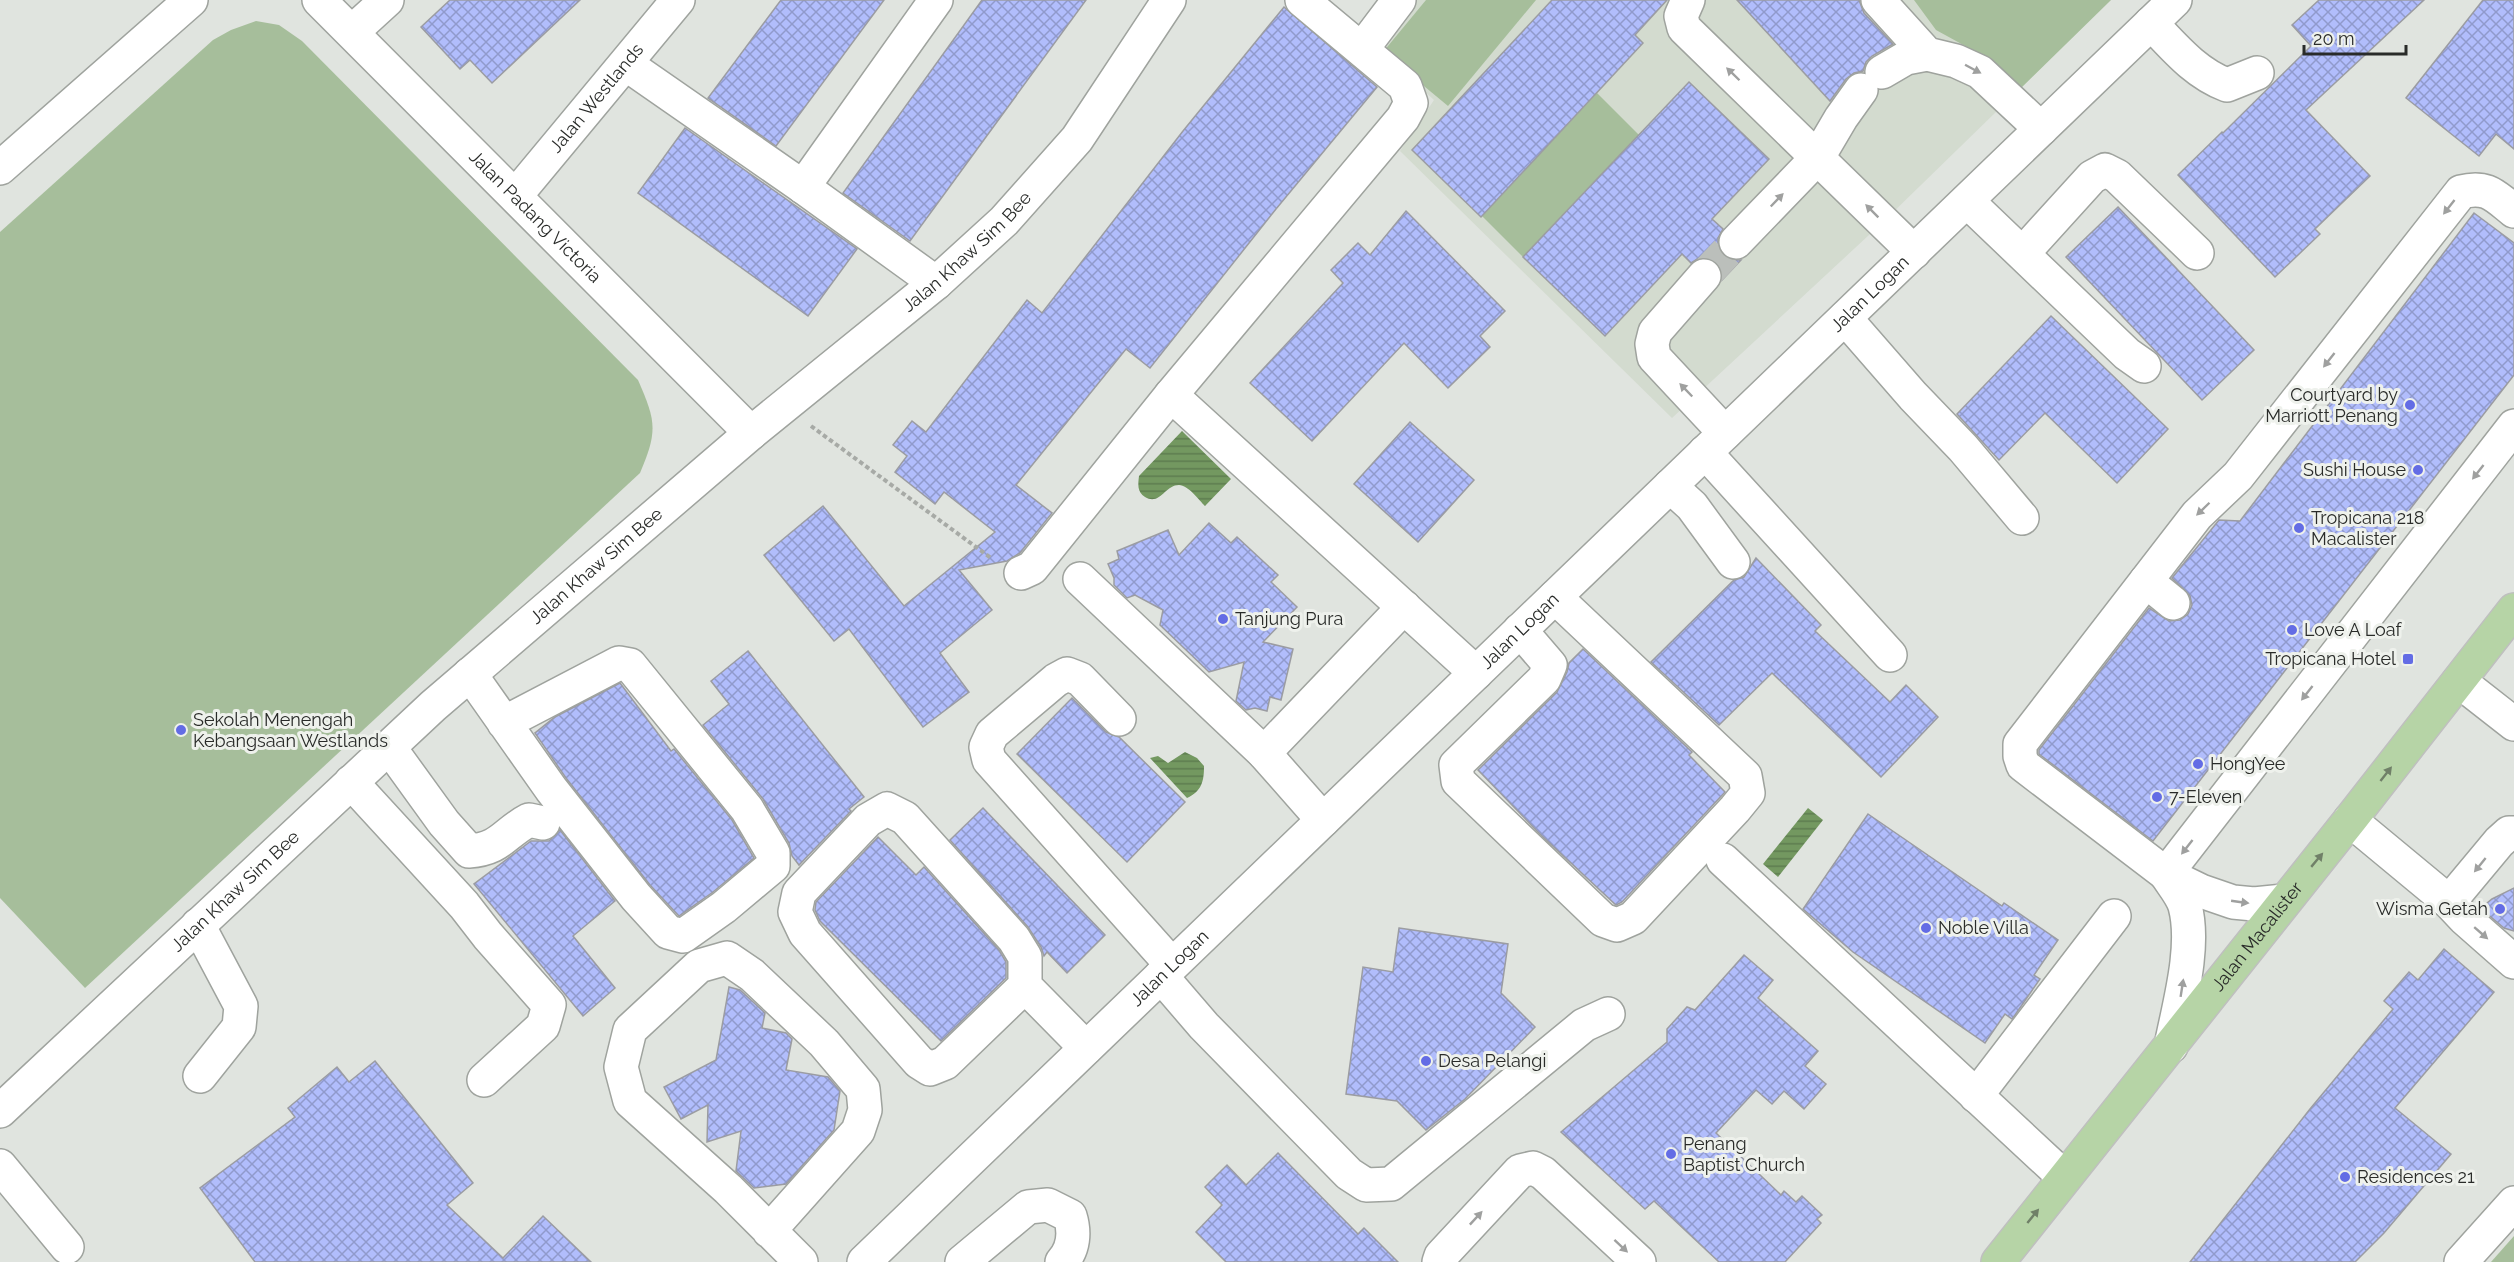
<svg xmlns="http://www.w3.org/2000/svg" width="2514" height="1262" font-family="Raleway,sans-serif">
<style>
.built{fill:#d3dbcf}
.green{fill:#a6be9b}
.water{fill:url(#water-rules)}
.building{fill:url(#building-cross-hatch);stroke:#9b9ca2;stroke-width:1.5}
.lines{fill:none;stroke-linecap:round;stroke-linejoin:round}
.minor-tunnel{stroke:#bbbfbb;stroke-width:33;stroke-dasharray:33 16;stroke-linecap:butt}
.minor-casing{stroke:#9fa39e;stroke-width:36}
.major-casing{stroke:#bfbfbf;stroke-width:36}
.path{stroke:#a7aaa6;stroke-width:4;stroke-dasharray:4.5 3;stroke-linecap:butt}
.minor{stroke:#fff;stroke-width:33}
.major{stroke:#b6d4a6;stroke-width:33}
.oneway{fill:#9fa09f}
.oneway2{fill:#708068}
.poi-dot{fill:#636ce5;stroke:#eef1ec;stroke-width:2}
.labels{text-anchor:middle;stroke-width:6;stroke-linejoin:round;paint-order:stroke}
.street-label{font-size:18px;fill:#292b29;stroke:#eef1ec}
.poi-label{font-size:18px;fill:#292b29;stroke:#eef1ec;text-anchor:start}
</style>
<defs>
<pattern id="water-rules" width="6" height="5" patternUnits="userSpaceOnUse" patternTransform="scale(1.5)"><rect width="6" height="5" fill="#739860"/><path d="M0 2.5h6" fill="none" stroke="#5e7c4f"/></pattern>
<pattern id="building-cross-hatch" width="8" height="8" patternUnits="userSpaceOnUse" patternTransform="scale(1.5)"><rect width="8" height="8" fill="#b1bdfc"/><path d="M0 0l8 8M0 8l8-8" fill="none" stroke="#909acc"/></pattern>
</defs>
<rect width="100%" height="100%" fill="#e0e4df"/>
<path class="built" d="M1413,0H2111L1883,222L1672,418L1400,151L1434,100L1378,48Z"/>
<g class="green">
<path d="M1426,0H1536L1448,106L1383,52Z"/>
<path d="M1914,0H2111L2020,89L1967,47L1936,30Z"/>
<path d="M256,21L279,25L302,41L638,380C656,421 658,431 640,473L85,988L0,898V232L213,40L231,30Z"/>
<path d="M1597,93L1639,135L1523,257L1482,216Z"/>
<path d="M2514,1236V1262H2491Z"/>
</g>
<g class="water">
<path d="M1182,431L1231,479L1205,506C1199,500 1188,485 1179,485C1165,485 1160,506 1145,497C1137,492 1138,484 1139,476Z"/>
<path d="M1185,752L1197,758L1204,766C1204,781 1202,791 1187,798L1150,758L1158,756L1168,763Z"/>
<path d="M1808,808L1823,820L1778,877L1763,864Z"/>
</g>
<g class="building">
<path d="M450,0H580L492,83L470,60L460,69L421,27Z"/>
<path d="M781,0H884L776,146L708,98Z"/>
<path d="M982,0H1086L910,241L843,193Z"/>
<path d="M1552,0H1667L1635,35L1643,43L1481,217L1412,150Z"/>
<path d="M1737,0H1859L1864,13L1893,44L1872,56L1866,62L1863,71L1854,73L1846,79L1830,101Z"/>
<path d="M2319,0H2424L2306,110L2370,176L2315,229L2320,234L2275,277L2178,175L2222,132L2223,133L2311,46L2292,25Z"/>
<path d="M2483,0H2514V149L2496,134L2479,156L2406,98Z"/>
<path d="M1284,7L1377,87L1276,209L1150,368L1126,349L1016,485L1052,513L1020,553L1007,561L959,570L992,610L940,653L969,692L923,727L849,629L834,641L764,555L823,506L904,606L995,532L944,492L935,504L895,472L907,456L893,445L912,421L926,432L1027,300L1042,313L1183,131Z"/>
<path d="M1689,82L1769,159L1712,219L1723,229L1718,238V247L1723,255L1731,260H1741L1722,280L1721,269L1716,262L1707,258H1699L1691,263L1682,254L1605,336L1523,257Z"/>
<path d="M685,128L857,249L808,316L638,193Z"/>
<path d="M2118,207L2254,350L2202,400L2066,257Z"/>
<path d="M1406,211L1505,311L1480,336L1490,347L1448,388L1404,343L1312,441L1250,383L1343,283L1331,270L1358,243L1370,255Z"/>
<path d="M2474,213L2514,243V375L2153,841L2039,754V750L2149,608L2169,621L2180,620L2188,614L2192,605L2190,596L2172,578L2219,520L2240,521Z"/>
<path d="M2051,316L2168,429L2117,483L2045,413L1999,460L1957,414Z"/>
<path d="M1410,422L1474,480L1418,542L1354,484Z"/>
<path d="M1209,523L1231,543L1237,537L1278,575L1271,582L1297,607L1263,642L1293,649L1281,700L1270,697L1267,711L1255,708L1246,710L1236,701L1244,662L1209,672L1160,625L1163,610L1135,595L1127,598L1114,585V578L1108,564L1119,559L1117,551L1168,530L1179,555Z"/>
<path d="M1756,558L1821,625L1815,631L1890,702L1906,685L1938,717L1881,777L1772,673L1719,725L1651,662L1734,580L1744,577Z"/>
<path d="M1583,649L1692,752L1689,755L1725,792L1622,902L1616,905L1541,835L1478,770L1557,692L1567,672L1569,663Z"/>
<path d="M748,651L864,797L849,809L851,811L799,865L792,856L789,843L763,799L703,725L729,704L711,681Z"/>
<path d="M620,683L671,751L674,749L732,820L754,858L713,892L679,916L650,885L566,778L535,733L555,717Z"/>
<path d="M1072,698L1106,732L1119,737L1185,802L1127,862L1017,754Z"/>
<path d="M983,808L1105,935L1067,973L1047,952L1044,956L1041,947L1028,927L950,840Z"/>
<path d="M1868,814L2002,906L2004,903L2058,940L2034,975L2040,979L2015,1015L2012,1019L2005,1014L1985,1043L1853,952L1803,909Z"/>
<path d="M560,830L615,901L573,936L615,988L583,1016L474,884L531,841H549Z"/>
<path d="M878,837L916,875L924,867L999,950L1006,962V978L941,1041L820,921L815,910L816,902Z"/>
<path d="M2514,888V931L2504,928L2485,912L2486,904L2492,899Z"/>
<path d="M1399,928L1508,944L1501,993L1535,1027L1465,1099L1426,1130L1397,1101L1346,1094L1363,967L1393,972Z"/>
<path d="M2444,949L2494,992L2395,1108L2451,1154L2384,1233L2355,1262H2190L2310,1109L2393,1009L2384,1001L2409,972L2418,980Z"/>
<path d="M1744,955L1773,980L1758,998L1818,1051L1805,1066L1826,1084L1804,1109L1784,1091L1772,1104L1756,1090L1716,1133L1781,1195L1784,1191L1796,1202L1802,1196L1822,1215L1817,1219L1821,1223L1785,1262H1719L1654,1201L1645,1209L1561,1132L1667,1042V1029L1687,1007L1695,1010Z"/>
<path d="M729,987L740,990L765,1013L762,1028L786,1033L792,1039L786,1070L828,1077L840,1091L834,1130L786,1184L754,1188L736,1171L741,1131L707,1142L708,1105L681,1119L664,1087L716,1060Z"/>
<path d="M375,1061L473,1183L447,1205L503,1258L543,1216L591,1262H255L200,1188L295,1117L288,1108L337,1067L349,1082Z"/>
<path d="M1278,1153L1358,1234L1364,1228L1398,1262H1226L1196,1232L1222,1205L1205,1187L1227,1165L1246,1185Z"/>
</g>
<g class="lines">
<path class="minor-tunnel" d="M1704,276L1736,242"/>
<defs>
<g id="minor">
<path id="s1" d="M319,0L751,433"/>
<path d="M1688,0L1681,16L1684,28L1914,252"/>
<path d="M1878,0L1927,54L1956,61L1980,72L2041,129"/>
<path d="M2151,23C2174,47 2195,73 2227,85L2257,73"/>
<path d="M352,32L387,0"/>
<path d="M1362,49L1399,0"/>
<path d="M626,64L803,187L936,283"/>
<path d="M1882,72L1906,58L1927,54"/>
<path d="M0,168L191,0"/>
<path d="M803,187L936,0"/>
<path id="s2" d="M516,195L678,0"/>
<path d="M1967,201L2127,354L2144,366"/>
<path d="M1736,242L1818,157L1841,118L1861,90"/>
<path d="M2023,253L2092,177L2105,170L2117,176L2197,253"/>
<path d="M1704,276L1655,332L1652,344L1654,357L1725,433"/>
<path d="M1845,318L1913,396L1963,448L2022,518"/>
<path d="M1171,395L1476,673"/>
<path d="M1705,452L1890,655"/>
<path d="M1670,486L1692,506L1733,562"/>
<path d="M1021,573L1032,568L1171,395L1403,118L1411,103L1405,86L1302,0"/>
<path d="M1080,579L1264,753L1323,820"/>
<path d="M2146,581L2173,603"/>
<path d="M1520,630L1550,665L1544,679L1456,765L1458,781L1603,920L1617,925L1633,918L1735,809L1748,793L1745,776L1555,597"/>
<path d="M470,674L551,789L636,897L668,932L683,936L724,907L773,866V853L747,809L630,665L619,663L504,723"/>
<path d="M2459,681L2514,724"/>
<path d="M1119,719L1080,679L1067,674L1056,680L992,734L986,747L989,760L1172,965"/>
<path d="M389,747L444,823L469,851C501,849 504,833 529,820L543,823"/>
<path d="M1264,753L1404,607"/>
<path d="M351,782L464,905L488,936L549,1005L543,1026L484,1080"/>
<path d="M2350,820L2449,902L2464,918L2514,962"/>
<path d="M1723,860L2064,1177"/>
<path d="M2166,874L2514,426"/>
<path d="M2166,874C2172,884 2182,895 2185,906C2196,947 2179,1005 2171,1046"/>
<path d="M2284,901L2254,904L2233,902L2201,891L2166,874L2023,765L2020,756V744L2197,515L2238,476L2461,192C2487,185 2495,196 2514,211"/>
<path d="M2449,902L2499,842L2509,833H2514"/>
<path d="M198,925L241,1006L239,1027L200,1076"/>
<path d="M1161,976L1204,1026L1349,1174L1366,1185L1391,1184L1584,1025L1608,1014"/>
<path d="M1025,986L945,1063L930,1069L919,1062L805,933L795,912L799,893L868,820L887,809L905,818L1014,939L1025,957V986L1086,1048"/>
<path d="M1976,1096L2114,916"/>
<path id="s3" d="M0,1111L433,706L751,433L936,283L1004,221L1077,139L1169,0"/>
<path d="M0,1166L67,1247"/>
<path d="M769,1231L858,1131L865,1110L863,1089L824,1043L752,975L727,958L699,966L630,1030L621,1067L630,1101L728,1189L801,1262"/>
<path id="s4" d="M864,1262L2175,0"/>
<path d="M962,1262L1028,1207L1048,1205L1070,1216C1075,1232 1074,1249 1062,1262"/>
<path d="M1439,1262L1441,1256L1520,1171L1533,1168L1543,1173L1639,1262"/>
<path d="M2461,1262L2514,1203"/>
</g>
<g id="major">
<path id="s5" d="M1998,1262L2350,820L2514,610"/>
</g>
</defs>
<use href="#minor" class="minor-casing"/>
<use href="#major" class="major-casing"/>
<path class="path" d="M811,426L991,558"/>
<use href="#minor" class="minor"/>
<use href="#major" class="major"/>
</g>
<defs><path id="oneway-solid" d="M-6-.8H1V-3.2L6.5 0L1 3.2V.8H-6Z" transform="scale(1.5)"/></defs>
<g class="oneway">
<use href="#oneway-solid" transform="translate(1973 69) rotate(28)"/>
<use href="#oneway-solid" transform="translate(1733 74) rotate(-136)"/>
<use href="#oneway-solid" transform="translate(1777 200) rotate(-46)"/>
<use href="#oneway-solid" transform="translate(2449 207) rotate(128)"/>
<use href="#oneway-solid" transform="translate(1872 211) rotate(-135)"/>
<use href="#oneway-solid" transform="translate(2329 360) rotate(128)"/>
<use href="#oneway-solid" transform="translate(1686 390) rotate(-134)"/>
<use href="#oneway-solid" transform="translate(2478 472) rotate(128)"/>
<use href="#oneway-solid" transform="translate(2203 509) rotate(136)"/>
<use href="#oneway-solid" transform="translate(2307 693) rotate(128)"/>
<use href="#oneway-solid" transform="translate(2187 847) rotate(128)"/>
<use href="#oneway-solid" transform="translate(2480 865) rotate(129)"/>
<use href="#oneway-solid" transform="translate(2240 902) rotate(8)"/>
<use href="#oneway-solid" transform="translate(2481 933) rotate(41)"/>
<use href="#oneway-solid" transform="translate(2182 988) rotate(-81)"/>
<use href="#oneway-solid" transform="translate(1476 1218) rotate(-47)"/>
<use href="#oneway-solid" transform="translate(1621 1246) rotate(43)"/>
</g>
<g class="oneway2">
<use href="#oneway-solid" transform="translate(2386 774) rotate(-52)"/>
<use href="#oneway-solid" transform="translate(2317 860) rotate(-50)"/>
<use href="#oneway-solid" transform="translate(2033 1216) rotate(-51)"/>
</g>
<g class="poi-dot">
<circle cx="2410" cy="405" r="6"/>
<circle cx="2418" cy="470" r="6"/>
<circle cx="2299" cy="528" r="6"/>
<circle cx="1223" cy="619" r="6"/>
<circle cx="2292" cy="630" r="6"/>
<rect x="2402" y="653" width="12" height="12" rx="3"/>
<circle cx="181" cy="730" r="6"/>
<circle cx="2198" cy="764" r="6"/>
<circle cx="2157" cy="797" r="6"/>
<circle cx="2500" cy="909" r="6"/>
<circle cx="1926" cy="928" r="6"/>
<circle cx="1426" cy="1061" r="6"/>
<circle cx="1671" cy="1154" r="6"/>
<circle cx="2345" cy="1177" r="6"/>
</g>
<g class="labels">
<g class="street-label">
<text dy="6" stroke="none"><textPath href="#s2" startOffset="126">Jalan Westlands</textPath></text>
<text dy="6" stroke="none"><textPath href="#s1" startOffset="306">Jalan Padang Victoria</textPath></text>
<text dy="6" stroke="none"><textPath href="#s3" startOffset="1294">Jalan Khaw Sim Bee</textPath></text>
<text dy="6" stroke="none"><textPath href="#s4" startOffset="1396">Jalan Logan</textPath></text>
<text dy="6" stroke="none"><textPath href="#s3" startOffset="808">Jalan Khaw Sim Bee</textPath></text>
<text dy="6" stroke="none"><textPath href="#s4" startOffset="910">Jalan Logan</textPath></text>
<text dy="6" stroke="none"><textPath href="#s3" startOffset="322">Jalan Khaw Sim Bee</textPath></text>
<text dy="6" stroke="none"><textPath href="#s5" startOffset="416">Jalan Macalister</textPath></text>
<text dy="6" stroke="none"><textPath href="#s4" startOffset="424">Jalan Logan</textPath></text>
</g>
<g class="poi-label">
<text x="2398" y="401" text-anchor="end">Courtyard by<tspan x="2398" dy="21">Marriott Penang</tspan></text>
<text x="2406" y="476" text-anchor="end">Sushi House</text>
<text x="2311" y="524">Tropicana 218<tspan x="2311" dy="21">Macalister</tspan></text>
<text x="1235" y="625">Tanjung Pura</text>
<text x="2304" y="636">Love A Loaf</text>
<text x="2396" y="665" text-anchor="end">Tropicana Hotel</text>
<text x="193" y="726">Sekolah Menengah<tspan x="193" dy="21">Kebangsaan Westlands</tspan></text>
<text x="2210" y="770">HongYee</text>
<text x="2169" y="803">7-Eleven</text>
<text x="2488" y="915" text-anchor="end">Wisma Getah</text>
<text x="1938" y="934">Noble Villa</text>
<text x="1438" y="1067">Desa Pelangi</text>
<text x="1683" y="1150">Penang<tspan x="1683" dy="21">Baptist Church</tspan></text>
<text x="2357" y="1183">Residences 21</text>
</g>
</g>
<path d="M2304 45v9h102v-9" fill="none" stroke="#292b29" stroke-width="3"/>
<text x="2313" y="45" font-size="18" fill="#292b29" stroke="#eef1ec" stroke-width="4.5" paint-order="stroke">20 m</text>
</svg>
